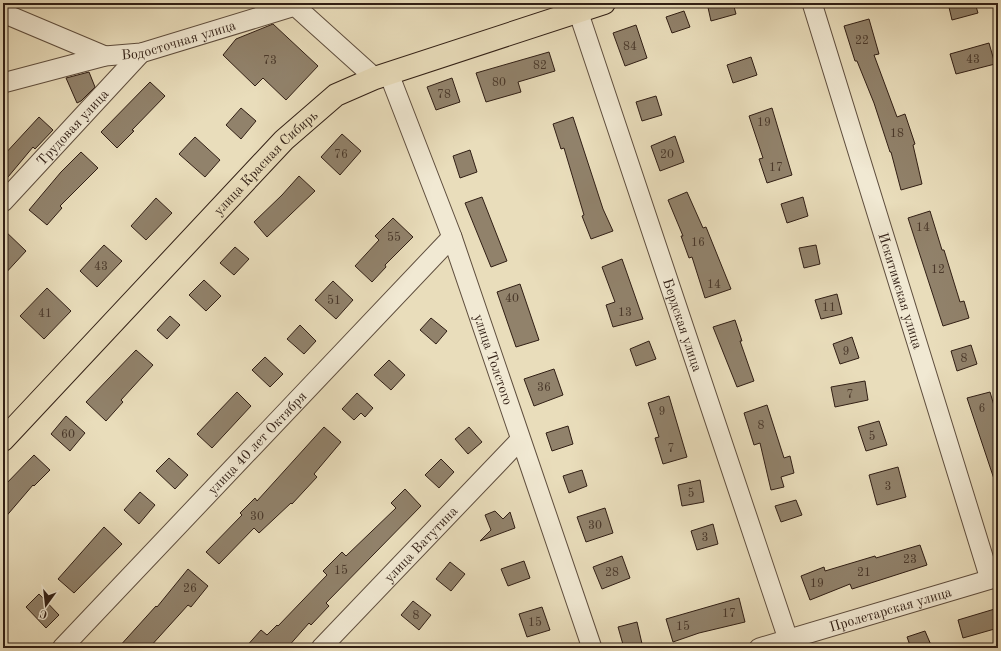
<svg xmlns="http://www.w3.org/2000/svg" width="1001" height="651" font-family="'Old Standard TT',serif">
<style>
.building{fill:#91826b;stroke:#311f15}
.lines{fill:none;stroke-linecap:round;stroke-linejoin:round}
.minor-casing{stroke:#5f4e3e;stroke-width:21}
.major-casing{stroke:#311f15;stroke-width:24}
.minor{stroke:#f1e9d3;stroke-width:19}
.major{stroke:#e9ddbb;stroke-width:22}
.labels{text-anchor:middle;stroke-width:3;stroke-linejoin:round;paint-order:stroke}
.number-label{font-size:12px;fill:#49382a}
.street-label{font-size:14px;fill:#311f15;stroke:#f1e9d3}
</style>
<rect width="100%" height="100%" fill="#e9ddbb"/>
<filter id="stains"><feTurbulence type="fractalNoise" baseFrequency=".005" numOctaves="4"/><feColorMatrix values="0 0 0 0 .2 0 0 0 0 .09 0 0 0 0 .02 0 0 0 .5 -.17"/></filter>
<radialGradient id="worn" r=".72"><stop offset=".6" stop-color="#630" stop-opacity="0"/><stop offset="1" stop-color="#630" stop-opacity=".3"/></radialGradient>
<g class="building">
<path d="M707,3H733L736,14L711,21Z"/>
<path d="M948,3H975L978,13L952,20Z"/>
<path d="M684,11L690,27L672,33L666,17Z"/>
<path d="M869,19L879,54L874,55L897,117L905,114L915,144L913,145L922,184L901,190L891,152H890L874,103L857,61H855L844,26Z"/>
<path d="M273,24L318,66L286,100L263,78L255,86L223,55L236,39Z"/>
<path d="M636,25L647,58L625,66L613,33Z"/>
<path d="M989,43L995,64L956,74L950,54Z"/>
<path d="M549,52L555,71L518,82L521,92L486,102L476,73Z"/>
<path d="M751,57L757,75L733,83L727,65Z"/>
<path d="M89,72L95,87L81,101L77,103L66,78Z"/>
<path d="M452,78L460,102L436,110L427,87Z"/>
<path d="M150,82L165,96L132,130L134,131L117,148L101,132Z"/>
<path d="M656,96L662,115L642,121L636,102Z"/>
<path d="M241,108L256,121L241,139L226,125Z"/>
<path d="M772,108L792,175L767,183L759,159L763,158L749,116Z"/>
<path d="M39,117L53,130L35,149L33,147L3,183V156Z"/>
<path d="M573,117L603,209L613,231L591,239L582,216L584,215L564,148L561,149L553,124Z"/>
<path d="M342,134L361,151L340,175L321,157Z"/>
<path d="M675,136L684,162L660,171L651,146Z"/>
<path d="M195,137L220,160L205,177L179,154Z"/>
<path d="M470,150L477,172L460,178L453,156Z"/>
<path d="M81,152L98,168L60,206L62,208L47,225L29,210L61,172Z"/>
<path d="M299,176L315,191L267,237L254,222L282,195Z"/>
<path d="M687,192L703,228L706,227L731,289L705,298L692,257L689,258L681,236H683L668,200Z"/>
<path d="M482,197L507,261L491,267L465,203Z"/>
<path d="M803,197L808,216L787,223L781,204Z"/>
<path d="M156,198L172,213L146,240L131,226Z"/>
<path d="M930,211L942,250H944L960,302L964,301L969,318L943,326L908,218Z"/>
<path d="M393,218L413,237L385,265L386,267L372,282L355,266L379,240L375,236Z"/>
<path d="M3,229L26,251L3,276Z"/>
<path d="M104,245L122,261L97,287L80,271Z"/>
<path d="M816,245L820,264L804,268L799,248Z"/>
<path d="M235,247L249,259L234,275L220,263Z"/>
<path d="M622,259L643,319L613,327L606,305L615,302L602,267Z"/>
<path d="M204,280L221,296L206,311L189,295Z"/>
<path d="M333,281L353,300L336,319L315,300Z"/>
<path d="M520,284L539,340L516,347L497,292Z"/>
<path d="M47,288L71,311L44,339L20,316Z"/>
<path d="M837,294L842,314L821,319L815,300Z"/>
<path d="M170,316L180,325L167,339L157,330Z"/>
<path d="M431,318L447,331L436,344L420,330Z"/>
<path d="M735,320L742,341H740L754,381L737,387L713,327Z"/>
<path d="M300,325L316,341L304,354L287,339Z"/>
<path d="M852,337L859,358L840,364L833,344Z"/>
<path d="M649,341L656,359L636,366L630,349Z"/>
<path d="M971,345L977,364L957,371L951,351Z"/>
<path d="M136,350L153,365L121,400L123,402L106,421L86,402Z"/>
<path d="M265,357L283,374L270,387L252,370Z"/>
<path d="M389,360L405,375L391,390L374,375Z"/>
<path d="M554,369L563,395L534,406L524,379Z"/>
<path d="M865,381L868,400L835,407L831,387Z"/>
<path d="M237,392L251,406L212,448L197,434Z"/>
<path d="M990,392L998,419V484L996,485L967,398Z"/>
<path d="M357,393L373,408L365,417L361,413L354,420L342,409Z"/>
<path d="M669,396L687,457L663,464L655,438L659,437L648,403Z"/>
<path d="M767,405L784,458L790,456L794,473L781,477L784,487L771,490L760,443L754,445L744,413Z"/>
<path d="M66,416L85,433L70,451L51,434Z"/>
<path d="M879,421L887,445L866,451L858,427Z"/>
<path d="M568,426L573,444L552,451L546,433Z"/>
<path d="M324,427L341,442L314,474L317,477L292,504L291,503L259,533L254,528L219,564L206,552L242,515L240,513L255,498L257,501Z"/>
<path d="M469,427L482,442L468,454L455,439Z"/>
<path d="M34,455L50,470L34,486L33,485L3,520V487Z"/>
<path d="M169,458L188,475L175,489L156,471Z"/>
<path d="M441,459L454,472L439,488L425,475Z"/>
<path d="M898,467L906,497L877,505L869,475Z"/>
<path d="M582,470L587,486L569,493L563,476Z"/>
<path d="M700,480L704,502L682,506L678,485Z"/>
<path d="M405,489L421,506L326,603L329,606L311,625L309,623L287,648H245L261,630L267,635L277,625L278,626L327,575L323,571L342,552L346,556L396,508L391,503Z"/>
<path d="M140,492L155,505L139,524L124,510Z"/>
<path d="M796,500L802,515L781,522L775,506Z"/>
<path d="M605,508L613,533L586,542L577,517Z"/>
<path d="M495,511L503,519L510,512L515,528L480,541L491,530L485,515Z"/>
<path d="M713,524L718,544L697,550L691,531Z"/>
<path d="M104,527L122,544L74,593L58,579Z"/>
<path d="M920,545L927,565L852,589L850,584L810,600L801,576L824,567L825,571L875,556L876,558Z"/>
<path d="M622,556L630,578L602,589L593,567Z"/>
<path d="M524,561L530,578L508,586L501,569Z"/>
<path d="M450,562L465,574L451,591L436,579Z"/>
<path d="M188,569L208,586L191,607L188,605L149,648H118L156,606L157,607Z"/>
<path d="M39,594L59,615L46,628L26,607Z"/>
<path d="M739,598L745,622L699,633L673,642L666,619Z"/>
<path d="M413,601L431,615L419,630L401,615Z"/>
<path d="M542,607L550,630L527,637L519,614Z"/>
<path d="M998,608V628L963,638L958,620Z"/>
<path d="M637,622L643,648H624L618,627Z"/>
<path d="M925,631L931,645L923,648H911L907,637Z"/>
</g>
<g class="lines">
<defs>
<g id="minor">
<path id="s1" d="M812,3L990,579"/>
<path id="s2" d="M578,11L788,639"/>
<path d="M3,13L105,56"/>
<path id="s3" d="M389,74L452,237L592,648"/>
<path id="s4" d="M3,83L105,56L141,53L295,6L375,78"/>
<path id="s5" d="M3,202L141,53"/>
<path id="s6" d="M62,648L452,237"/>
<path id="s7" d="M321,648L520,440"/>
<path id="s8" d="M759,648L998,577"/>
</g>
<g id="major">
<path id="s9" d="M3,440L284,140L336,95L375,78L604,3"/>
</g>
</defs>
<use href="#minor" class="minor-casing"/>
<use href="#major" class="major-casing"/>
<use href="#minor" class="minor"/>
<use href="#major" class="major"/>
</g>
<g class="labels">
<g class="number-label">
<text x="862" y="44">22</text>
<text x="630" y="50">84</text>
<text x="973" y="63">43</text>
<text x="270" y="64">73</text>
<text x="540" y="69">82</text>
<text x="499" y="86">80</text>
<text x="444" y="98">78</text>
<text x="764" y="126">19</text>
<text x="897" y="137">18</text>
<text x="341" y="158">76</text>
<text x="667" y="158">20</text>
<text x="776" y="171">17</text>
<text x="923" y="231">14</text>
<text x="394" y="241">55</text>
<text x="698" y="246">16</text>
<text x="101" y="270">43</text>
<text x="938" y="273">12</text>
<text x="714" y="288">14</text>
<text x="512" y="302">40</text>
<text x="334" y="304">51</text>
<text x="829" y="311">11</text>
<text x="625" y="316">13</text>
<text x="45" y="317">41</text>
<text x="846" y="355">9</text>
<text x="964" y="362">8</text>
<text x="544" y="391">36</text>
<text x="850" y="398">7</text>
<text x="982" y="412">6</text>
<text x="662" y="415">9</text>
<text x="761" y="429">8</text>
<text x="68" y="438">60</text>
<text x="872" y="440">5</text>
<text x="671" y="452">7</text>
<text x="888" y="490">3</text>
<text x="691" y="497">5</text>
<text x="257" y="520">30</text>
<text x="595" y="529">30</text>
<text x="705" y="541">3</text>
<text x="910" y="563">23</text>
<text x="341" y="574">15</text>
<text x="612" y="576">28</text>
<text x="864" y="576">21</text>
<text x="817" y="587">19</text>
<text x="190" y="592">26</text>
<text x="729" y="617">17</text>
<text x="416" y="619">8</text>
<text x="535" y="626">15</text>
<text x="683" y="630">15</text>
</g>
<g class="street-label">
<text dy="5" stroke="none"><textPath href="#s4" startOffset="181">Водосточная улица</textPath></text>
<text dy="5" stroke="none"><textPath href="#s5" startOffset="102">Трудовая улица</textPath></text>
<text dy="5" stroke="none"><textPath href="#s9" startOffset="382">улица Красная Сибирь</textPath></text>
<text dy="5" stroke="none"><textPath href="#s1" startOffset="301">Искитимская улица</textPath></text>
<text dy="5" stroke="none"><textPath href="#s2" startOffset="331">Бердская улица</textPath></text>
<text dy="5" stroke="none"><textPath href="#s3" startOffset="304">улица Толстого</textPath></text>
<text dy="5" stroke="none"><textPath href="#s6" startOffset="283">улица 40 лет Октября</textPath></text>
<text dy="5" stroke="none"><textPath href="#s7" startOffset="144">улица Ватутина</textPath></text>
<text dy="5" stroke="none"><textPath href="#s8" startOffset="137">Пролетарская улица</textPath></text>
</g>
</g>
<rect width="1001" height="651" fill="none" stroke="#e9ddbb" stroke-width="16"/>
<rect x="4" y="4" width="993" height="643" fill="none" stroke="#311f15" stroke-width="2"/>
<rect x="8" y="8" width="985" height="635" fill="none" stroke="#311f15"/>
<g transform="translate(46 605) rotate(195)" stroke="#f1e9d3" stroke-width="3" paint-order="stroke">
<path d="M0-3L7 15L0 10L-7 15Z" fill="#311f15"/>
<text y="-6" font-size="11" font-weight="bold" text-anchor="middle" fill="#311f15">С</text>
</g>
<rect width="100%" height="100%" filter="url(#stains)"/>
<rect width="100%" height="100%" fill="url(#worn)"/>
</svg>
